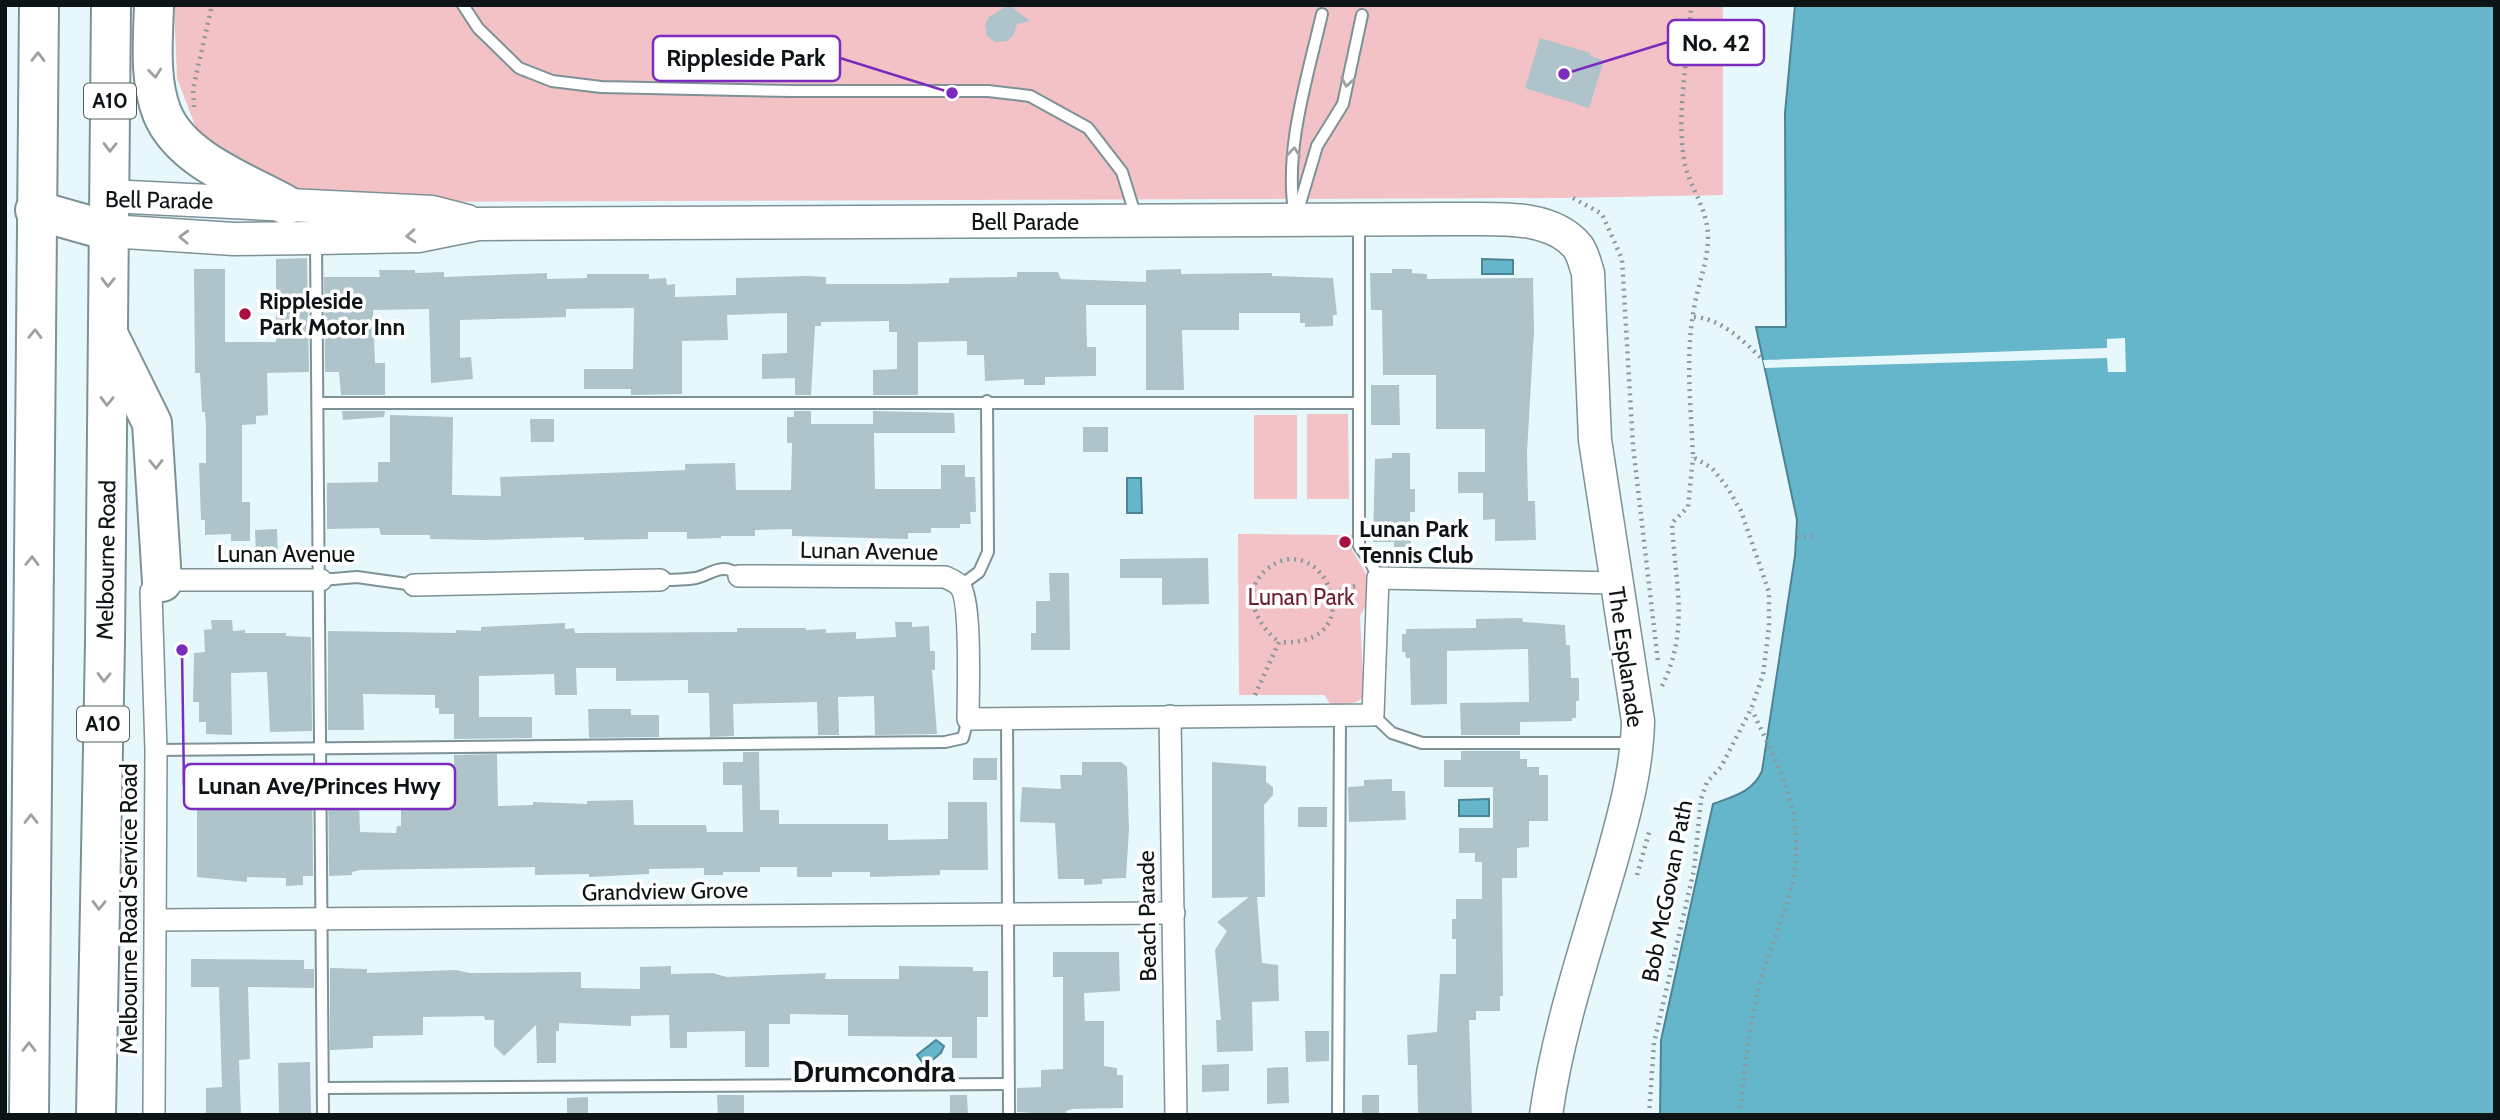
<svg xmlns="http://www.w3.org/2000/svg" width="2500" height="1120" font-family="Cabin,sans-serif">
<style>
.green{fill:#f2c2c7}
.water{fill:#66b6cb;stroke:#4b8595;stroke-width:2}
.pier{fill:#e7f8fd}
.building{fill:#aec3ca}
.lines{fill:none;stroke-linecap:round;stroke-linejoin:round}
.lane-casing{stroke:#7d9197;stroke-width:14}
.street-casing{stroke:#7d9197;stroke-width:24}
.secondary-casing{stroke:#7d9197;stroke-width:35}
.highway-casing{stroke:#7d9197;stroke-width:42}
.path{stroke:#8b989c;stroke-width:4.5;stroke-dasharray:2 5;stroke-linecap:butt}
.lane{stroke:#fff;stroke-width:10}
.street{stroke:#fff;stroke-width:21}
.secondary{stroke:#fff;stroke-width:32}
.highway{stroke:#fff;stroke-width:38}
.oneway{stroke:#9ea1a2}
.poi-dot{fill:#a70f40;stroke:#fff;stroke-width:2.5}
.labels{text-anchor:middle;stroke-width:7;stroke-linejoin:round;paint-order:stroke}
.shield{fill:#fff;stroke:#555a5c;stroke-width:2}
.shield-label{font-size:21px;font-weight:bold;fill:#0c1416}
.street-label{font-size:23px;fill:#0c1416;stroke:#fff}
.poi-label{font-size:23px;font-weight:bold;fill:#0c1416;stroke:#fff;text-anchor:start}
.park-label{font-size:23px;fill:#712032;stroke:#fff}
.district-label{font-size:30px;font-weight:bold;fill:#0c1416;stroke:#fff}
.leader{fill:none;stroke:#7b2cbf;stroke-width:2.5}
.callout-dot{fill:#7b2cbf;stroke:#fff;stroke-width:2.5}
.callout{fill:#fff;stroke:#7b2cbf;stroke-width:2.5}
.callout-label{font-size:24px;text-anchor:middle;font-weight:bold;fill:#0c1416}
</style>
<rect width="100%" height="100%" fill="#e7f8fd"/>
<g class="green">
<path d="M174,5H1723V195L1561,198L398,202L335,197L286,187L255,176L199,136L177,78Z"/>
<path d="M1307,414H1348L1349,499H1307Z"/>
<rect x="1254" y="415" width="43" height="84"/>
<path d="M1238,534L1352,535V550L1370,580V599L1360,616L1363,678L1370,681C1365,705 1352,704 1331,705L1324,695H1239Z"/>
</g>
<g class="water">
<path d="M1795,5H2495V1115H1660L1661,1040L1713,804C1734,796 1753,792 1762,771L1795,556L1797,520L1756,327H1786L1785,113Z"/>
<path d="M1482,259L1513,260V274H1482Z"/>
<path d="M1127,478H1141L1142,513H1127Z"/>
<path d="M1489,799V816H1459V800Z"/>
<path d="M936,1040L944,1046L941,1053L925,1066L917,1055Z"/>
</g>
<path class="pier" d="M2125,338L2126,372H2108L2107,358L1765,368L1763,360L2107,348V339Z"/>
<g class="building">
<path d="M1009,5L1030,21L1017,24L1013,36L1007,41L995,42L987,36L985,24L989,17Z"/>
<path d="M1540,38L1591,53L1590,56L1604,60L1589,108L1525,88Z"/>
<path d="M307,258L309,372L267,373L268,415L256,416V424L242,425V502H250V541H231V534L205,535V520H201L199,463H206V426L205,412H202L200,373H195L194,269H225V342H276V259Z"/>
<path d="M1181,269V274L1272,273V276L1333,278L1337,315H1333V326L1305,327V323H1300V313H1239V330H1182L1184,390H1146V305H1086L1087,347H1096V376L1045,377V385H1024V379L985,381L984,355H967V341L918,342V395H873V370L897,369V332H889V321L821,322V326H815L811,395H795V378L762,379V354L787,353V313L727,315L728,340L682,341V394L631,395V389H584V369H633L634,308L566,309V317L460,320V358L471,357L473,379L431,383L429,309L373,310L375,363H385V395H341L339,372H325L324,277H380L379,270H415V273L444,272V277L547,273V279L587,278V274H649V279L666,278L667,285L675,284V297L736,295V278L807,276L826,277V284H905L949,283V278L1017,277V272H1058L1061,279L1146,282V270Z"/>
<path d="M1392,269H1412V273L1427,274V279L1533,278L1534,331L1527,452L1528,501H1535L1536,540L1495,541V519L1483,520V493H1458V472H1485V429H1436V375H1383L1382,310H1371L1370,273H1392Z"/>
<path d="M1371,385H1399L1400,425H1371Z"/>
<path d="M342,411H385L384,417L343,420Z"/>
<path d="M794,411H811V424H873V411L954,413L955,433H874L875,489H941V465H965V477H975L976,512H970L971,524H960V528H931V533H908V539L792,536V529L755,530V536H721V538L687,539V532H648V539L584,540V537L484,540L430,539V535H381L379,528L327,529V483L378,482V462H390V415L453,417L452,495L501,496L500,477L685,470V464L735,463L736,490H791L792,443H787V417H794Z"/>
<path d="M530,419H554V442H531Z"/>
<rect x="1083" y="427" width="25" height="25"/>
<path d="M1392,453H1410V489H1415V512H1410L1411,547H1394V542H1373L1375,459L1392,458Z"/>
<path d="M277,529L278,556H256L255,530Z"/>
<path d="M1208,558L1209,604L1162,605V578H1120V559Z"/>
<path d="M1049,573H1069L1070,650H1031V633H1036V601H1050Z"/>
<path d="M1522,618L1523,622L1565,625L1566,645H1570L1571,678H1579V701H1576V718H1572V721L1520,722V735H1461L1460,703L1529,702L1528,649L1447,651V704L1411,705L1410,658H1406L1405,652H1402V634H1406V629L1476,628V619Z"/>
<path d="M211,620H232L233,631L245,630V633H286V636L311,637L312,731L270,732L267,672L231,673L232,735L206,734V722H199V702H193L194,653L205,652L204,630L212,629Z"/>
<path d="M895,622H912V627L929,626L930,651H935V670H932L937,734L875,735L874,696L838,697L839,735H818L817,702L779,703L733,704L734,736L710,737L709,693H688V680L616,681V668H576L577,695H555L554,674L479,676V717H532V738L454,739V714H439V708H435V695L363,694L364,730H328V631L456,633V630L481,631V627L565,623V629L574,628L575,633L737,632V628H806V630L826,629V633L856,632V639L896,637Z"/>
<path d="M588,709H631V715H659V737L589,738Z"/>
<path d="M1461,751H1520V759H1527V767H1539V775H1548V821H1529V847L1517,848V878H1502L1503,996H1500V1011H1476V1020H1469L1472,1115H1418L1417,1065H1408L1407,1035L1437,1032L1440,974H1456V939H1452V919H1456V899H1482V862H1475V853H1459V828H1493V787H1444V760H1461Z"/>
<path d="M743,752H759L760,810H779V824H888V840L948,839V802H987L988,870H940V875L870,877V872H832V877H797V867H760V872H723V875H704V868L649,869V874L589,877V874L535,875V867L360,870L352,872V875L329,876L328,765H345L346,801H359L360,832L396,833L397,826H401V802H407V768L454,767V755L497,754L498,806L533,805V802L587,804V801L633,800L634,825H706L707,832H743L742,785H723V762H743Z"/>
<rect x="973" y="758" width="24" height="22"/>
<path d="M1082,762H1121L1127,767L1129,829L1126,878L1102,879V884L1084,885V879H1058L1055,823L1020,822L1022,787L1061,789L1060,775H1082Z"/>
<path d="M1212,762L1266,766V782L1273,787V795L1264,805L1265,897H1257L1262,963L1278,965L1279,1001L1252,1002L1253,1051L1217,1052L1216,1020H1221L1215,950L1227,931L1217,922L1249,897L1212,898Z"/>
<path d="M243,770V782L279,781V778H291L290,771L312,770L313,876H303V885L286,886V878L247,877V882L197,877V771Z"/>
<path d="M1392,779V791H1405L1406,820L1349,822L1348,787L1364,786V780Z"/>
<rect x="1298" y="807" width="29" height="20"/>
<path d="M1053,952H1119L1120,991L1084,993L1085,1021H1104V1066L1117,1068V1075H1123V1108L1072,1109L1066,1111V1115L1017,1112V1088L1041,1087V1070L1063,1069V977H1053Z"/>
<path d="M191,959L304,960V969H314V988L248,987L250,1059L239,1060L241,1115H206V1088L222,1087L219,987H191Z"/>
<path d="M671,966V974L712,973L727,977L826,973L825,979H899V966L973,967V971H988V1017H977V1058H952V1037L848,1036V1015L790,1014V1024H769V1067H745V1031L687,1032V1048H670L669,1015L631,1016V1026L559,1023V1031H556V1063H537L536,1025L504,1056L494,1046V1020H485L484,1016L423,1017V1035L373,1036V1048L330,1050V968L367,969V973L456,970L470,973L581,972V988L640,989V967Z"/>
<path d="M1305,1031H1329V1061L1306,1062Z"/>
<path d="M310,1062L311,1115H279L278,1063Z"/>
<path d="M1229,1064V1091L1202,1092V1065Z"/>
<path d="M1288,1067L1289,1103L1267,1104V1068Z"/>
<path d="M717,1095H744V1115H718Z"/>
<path d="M950,1095H967L968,1115H950Z"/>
<rect x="1362" y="1095" width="17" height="20"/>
<path d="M588,1097V1115H567V1098Z"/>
</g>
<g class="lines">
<defs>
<g id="lane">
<path d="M463,5L478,28L519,68L552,81L601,87L791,91H988L1030,96L1088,128L1122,172L1136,217"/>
<path d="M1295,217C1283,152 1307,79 1322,14"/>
<path d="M1296,217L1317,146L1343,104L1362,15"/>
<path d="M1359,223V546L1370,561L1378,578"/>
<path d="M316,241L323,1115"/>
<path d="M319,403H1357"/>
<path d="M321,580L357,577L414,585"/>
<path d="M660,580C672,580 684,580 696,578C712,574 723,561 739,576"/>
<path d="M960,586L979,572L988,552L987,401"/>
<path d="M1373,715L1392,733L1422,743H1634"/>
<path d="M1007,718L1009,1115"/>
<path d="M156,750L945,742L963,738L968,719"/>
<path d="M323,1088L1008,1084"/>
<path d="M1338,1115L1340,716"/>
</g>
<g id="street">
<path d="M739,576L945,577C949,579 955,581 959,585C972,598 968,696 968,719L1373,715L1378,578L1616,583"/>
<path d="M414,585L660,580"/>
<path d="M1170,716L1176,1115"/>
<path d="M156,920L1174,913"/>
<path d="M154,1115L156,750L151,591L157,584L168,580H321"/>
</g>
<g id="secondary">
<path d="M109,196L432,212L467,221"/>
<path d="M109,231L234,239L316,238L418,236L478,224L1450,219C1490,220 1550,212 1578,247C1583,254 1585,264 1588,273L1595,440L1638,721C1637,770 1624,815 1611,862C1587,945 1558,1029 1546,1115"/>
</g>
<g id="highway">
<path d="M154,5C153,40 149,80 162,113C181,160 245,182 286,205"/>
<path d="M35,210L109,231"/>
<path d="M110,338L152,423L162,582"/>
<path d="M29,1115L39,5"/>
<path d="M96,1115L105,643L111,5"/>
</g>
</defs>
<use href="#lane" class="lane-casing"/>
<use href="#street" class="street-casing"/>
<use href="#secondary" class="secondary-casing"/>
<use href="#highway" class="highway-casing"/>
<g class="path">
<path d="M194,107L193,89L212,5"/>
<path d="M1573,198L1602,214L1622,259L1633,446L1658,662"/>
<path d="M1694,317C1720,318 1744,341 1763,360"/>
<path d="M1797,537L1814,536"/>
<path d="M1333,593L1359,585"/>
<path d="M1662,686C1690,630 1675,583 1672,523L1688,507L1693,457"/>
<path d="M1255,695L1279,642C1376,648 1323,524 1267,569C1239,592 1257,625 1279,642"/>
<path d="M1637,875L1650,829"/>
<path d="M1649,1115L1654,1043L1694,870L1701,799L1707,782L1721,767L1751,709L1763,675L1769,627V592L1741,511L1727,487L1712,468L1693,457C1691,408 1685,357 1694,308C1698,285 1707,264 1708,240C1709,209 1689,188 1684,160C1676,109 1689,56 1691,5"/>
<path d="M1740,1115C1745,1067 1749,1020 1763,973C1780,918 1804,879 1794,819C1788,780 1768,745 1752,710"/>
</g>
<use href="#lane" class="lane"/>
<use href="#street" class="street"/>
<use href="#secondary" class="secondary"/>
<use href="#highway" class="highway"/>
</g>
<defs><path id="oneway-chevron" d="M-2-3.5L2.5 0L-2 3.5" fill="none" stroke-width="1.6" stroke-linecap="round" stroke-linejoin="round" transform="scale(1.75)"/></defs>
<g class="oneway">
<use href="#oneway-chevron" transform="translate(38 57) rotate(-89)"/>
<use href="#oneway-chevron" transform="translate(155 73) rotate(84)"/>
<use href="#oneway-chevron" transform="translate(1347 82) rotate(100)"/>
<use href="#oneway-chevron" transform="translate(110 147) rotate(91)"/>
<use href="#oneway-chevron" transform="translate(1294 152) rotate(-84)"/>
<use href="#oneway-chevron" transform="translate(411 236) rotate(176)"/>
<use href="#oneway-chevron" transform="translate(184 237) rotate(-178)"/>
<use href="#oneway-chevron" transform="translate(108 282) rotate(91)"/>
<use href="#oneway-chevron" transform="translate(35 334) rotate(-89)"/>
<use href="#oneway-chevron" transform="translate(107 401) rotate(91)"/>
<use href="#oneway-chevron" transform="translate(156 464) rotate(89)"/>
<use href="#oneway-chevron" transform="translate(32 561) rotate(-89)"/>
<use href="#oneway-chevron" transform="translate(104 677) rotate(91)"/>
<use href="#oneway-chevron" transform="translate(31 819) rotate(-90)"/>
<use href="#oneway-chevron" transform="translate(99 905) rotate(91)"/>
<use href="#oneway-chevron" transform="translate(29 1047) rotate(-90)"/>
</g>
<g class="poi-dot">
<circle cx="245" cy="314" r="7"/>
<circle cx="1345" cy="542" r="7"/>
</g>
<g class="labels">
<g class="shield">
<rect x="84" y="83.5" width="52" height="35" rx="5"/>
<rect x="77" y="706.5" width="52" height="35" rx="5"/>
</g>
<g class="shield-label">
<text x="110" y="108">A10</text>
<text x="103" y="731">A10</text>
</g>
<g class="street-label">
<text transform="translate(159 200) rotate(1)" y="8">Bell Parade</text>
<text x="1025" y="230">Bell Parade</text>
<text transform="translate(869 551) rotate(1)" y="8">Lunan Avenue</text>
<text x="286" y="562">Lunan Avenue</text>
<text transform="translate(106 560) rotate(-89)" y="8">Melbourne Road</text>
<text transform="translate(1626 657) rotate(82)" y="8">The Esplanade</text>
<text transform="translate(665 891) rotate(-1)" y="8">Grandview Grove</text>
<text transform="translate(1667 891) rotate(-79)" y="8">Bob McGovan Path</text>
<text transform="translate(129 909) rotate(-90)" y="8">Melbourne Road Service Road</text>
<text transform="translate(1147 916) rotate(-91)" y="8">Beach Parade</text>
</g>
<g class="poi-label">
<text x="259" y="309">Rippleside<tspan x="259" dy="26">Park Motor Inn</tspan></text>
<text x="1359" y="537">Lunan Park<tspan x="1359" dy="26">Tennis Club</tspan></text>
</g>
<g class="park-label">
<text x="1301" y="605">Lunan Park</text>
</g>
<g class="district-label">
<text x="874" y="1082">Drumcondra</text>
</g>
</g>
<path class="leader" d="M1564 74L1668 42M952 93L840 58M182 650L184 786"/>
<g class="callout-dot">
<circle cx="1564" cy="74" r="7"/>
<circle cx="952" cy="93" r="7"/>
<circle cx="182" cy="650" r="7"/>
</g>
<g class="callout">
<rect x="1668" y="20" width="96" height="45" rx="7"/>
<rect x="653" y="36" width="187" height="45" rx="7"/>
<rect x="184" y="764" width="271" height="45" rx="7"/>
</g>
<g class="callout-label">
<text x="1716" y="51">No. 42</text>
<text x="746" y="66">Rippleside Park</text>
<text x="319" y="794">Lunan Ave/Princes Hwy</text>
</g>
<rect width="2500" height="1120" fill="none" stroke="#0c1416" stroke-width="14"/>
</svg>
